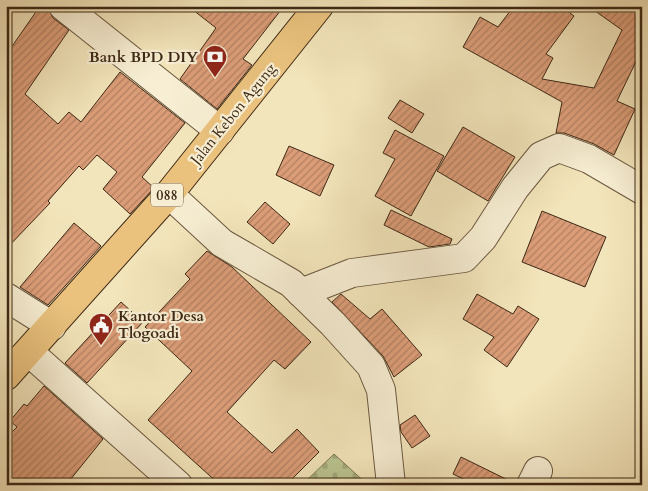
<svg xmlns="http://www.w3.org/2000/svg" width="648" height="491" font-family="Cardo,serif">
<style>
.cemetery{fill:url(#cemetery-stones);stroke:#7c7653}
.building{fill:url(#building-hatch);stroke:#3d2815}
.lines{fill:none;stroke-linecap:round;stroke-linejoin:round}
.minor-casing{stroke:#6a573e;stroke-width:30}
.major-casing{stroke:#3d2815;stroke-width:30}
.minor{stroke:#f7eed3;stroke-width:28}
.major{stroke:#eac27e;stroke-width:28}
.labels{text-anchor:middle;stroke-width:4.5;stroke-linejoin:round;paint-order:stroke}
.shield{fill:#f7eed3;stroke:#75634e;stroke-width:1}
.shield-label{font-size:14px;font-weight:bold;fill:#3d2815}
.poi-label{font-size:15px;font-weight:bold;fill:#3d2815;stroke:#f7eed3;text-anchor:end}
.street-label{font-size:15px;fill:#3d2815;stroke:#f7eed3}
</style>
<defs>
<pattern id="cemetery-stones" width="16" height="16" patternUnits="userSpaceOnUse" patternTransform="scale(1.25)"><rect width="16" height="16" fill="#bac591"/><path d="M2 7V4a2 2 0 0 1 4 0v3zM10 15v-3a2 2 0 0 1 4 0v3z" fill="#a1a97c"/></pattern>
<pattern id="building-hatch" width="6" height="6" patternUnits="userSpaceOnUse" patternTransform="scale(1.25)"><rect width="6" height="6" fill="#db9d78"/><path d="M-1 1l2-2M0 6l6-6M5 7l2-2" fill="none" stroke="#b38061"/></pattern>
</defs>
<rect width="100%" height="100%" fill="#f3e5bb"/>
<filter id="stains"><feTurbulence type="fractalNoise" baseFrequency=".004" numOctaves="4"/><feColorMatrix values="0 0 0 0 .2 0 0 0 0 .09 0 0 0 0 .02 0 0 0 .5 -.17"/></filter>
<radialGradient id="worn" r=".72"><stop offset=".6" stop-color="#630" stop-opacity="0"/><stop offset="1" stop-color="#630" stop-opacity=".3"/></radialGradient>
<path class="cemetery" d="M334,454L368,485H302Z"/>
<g class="building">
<path d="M40,6H48L53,18L69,30L25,94L58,124L69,112L81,122L120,72L185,123L142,177L154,188L130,214L103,189L117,172L97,155L83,170L79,166L48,201L50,203L6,249V55Z"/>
<path d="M188,6H284L243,59L252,65L217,109L180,79L216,28Z"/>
<path d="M514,6H561L574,16L546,54L553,58L542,79L594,88L622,30L588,6H642V49L617,101L635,109L614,155L594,144L564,133H556L562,102L463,47L480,17L498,27Z"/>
<path d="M400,100L424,114L412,133L388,118Z"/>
<path d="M463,127L515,157L488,201L437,171Z"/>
<path d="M395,130L444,156L411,216L375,196L395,159L383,153Z"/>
<path d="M289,146L334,165L320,196L276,175Z"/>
<path d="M265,202L290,224L273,244L247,222Z"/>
<path d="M391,210L452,239L450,244L429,247L384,225Z"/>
<path d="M542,211L606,237L585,287L522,262Z"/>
<path d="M74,223L101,246L48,305L20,287Z"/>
<path d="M207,251L232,267L311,342L285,369L274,360L227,412L272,453L297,429L319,452L286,485H220L148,420L192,371L145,327L190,279L185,274Z"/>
<path d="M341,294L370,319L382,309L422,355L394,377L383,356L332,302Z"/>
<path d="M477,294L513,314L518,306L539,319L507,367L484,350L494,337L463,319Z"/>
<path d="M121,302L143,322L87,383L65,363Z"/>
<path d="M44,386L103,439L66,485H6V438L17,427L10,421L24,404L27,406Z"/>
<path d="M415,415L430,436L412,448L401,432L400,425Z"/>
<path d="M461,457L516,484V485H476L453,474Z"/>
</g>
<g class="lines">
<defs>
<g id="minor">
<path d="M63,6L220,131"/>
<path d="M169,194L222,243L291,283L333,324L371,366L381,390L391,485"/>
<path d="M301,293L352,273L464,258L483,238L515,188L541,156L559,148L589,159L642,190"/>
<path d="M6,297L52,326"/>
<path d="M29,352L178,485"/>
<path d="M531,485L538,471"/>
</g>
<path id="major" d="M6,376L169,194L319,6"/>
</defs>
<use href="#minor" class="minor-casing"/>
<use href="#major" class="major-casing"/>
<use href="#minor" class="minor"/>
<use href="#major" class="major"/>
</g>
<defs>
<symbol id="bank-pin" viewBox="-11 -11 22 30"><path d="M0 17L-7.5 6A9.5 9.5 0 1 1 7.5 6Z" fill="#8f2418" stroke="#f7eed3"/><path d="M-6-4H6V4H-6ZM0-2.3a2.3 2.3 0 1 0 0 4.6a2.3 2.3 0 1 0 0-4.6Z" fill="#fff"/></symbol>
<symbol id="civic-pin" viewBox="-11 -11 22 30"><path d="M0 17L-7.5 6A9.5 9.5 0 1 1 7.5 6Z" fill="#8f2418" stroke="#f7eed3"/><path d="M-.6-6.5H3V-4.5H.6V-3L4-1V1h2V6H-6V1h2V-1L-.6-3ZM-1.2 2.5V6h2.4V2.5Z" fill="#fff"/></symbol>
</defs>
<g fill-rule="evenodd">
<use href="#bank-pin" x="201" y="43" width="28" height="38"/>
<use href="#civic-pin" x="87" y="311" width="28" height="38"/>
</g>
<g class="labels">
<rect class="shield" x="151" y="183.5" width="32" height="23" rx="4"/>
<g class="shield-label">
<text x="167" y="200">088</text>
</g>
<g class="poi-label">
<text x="198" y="62">Bank BPD DIY</text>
<text x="118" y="321" text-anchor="start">Kantor Desa<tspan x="118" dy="17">Tlogoadi</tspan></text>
</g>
<g class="street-label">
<text transform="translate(233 114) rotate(-51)" y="5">Jalan Kebon Agung</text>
</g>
</g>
<rect width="648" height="491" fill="none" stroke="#f3e5bb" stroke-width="25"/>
<rect x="8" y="8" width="633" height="476" fill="none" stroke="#3d2815" stroke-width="2.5"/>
<rect x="12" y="12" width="623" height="466" fill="none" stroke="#3d2815"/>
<rect width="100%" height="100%" filter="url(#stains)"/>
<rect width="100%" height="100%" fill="url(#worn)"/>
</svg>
